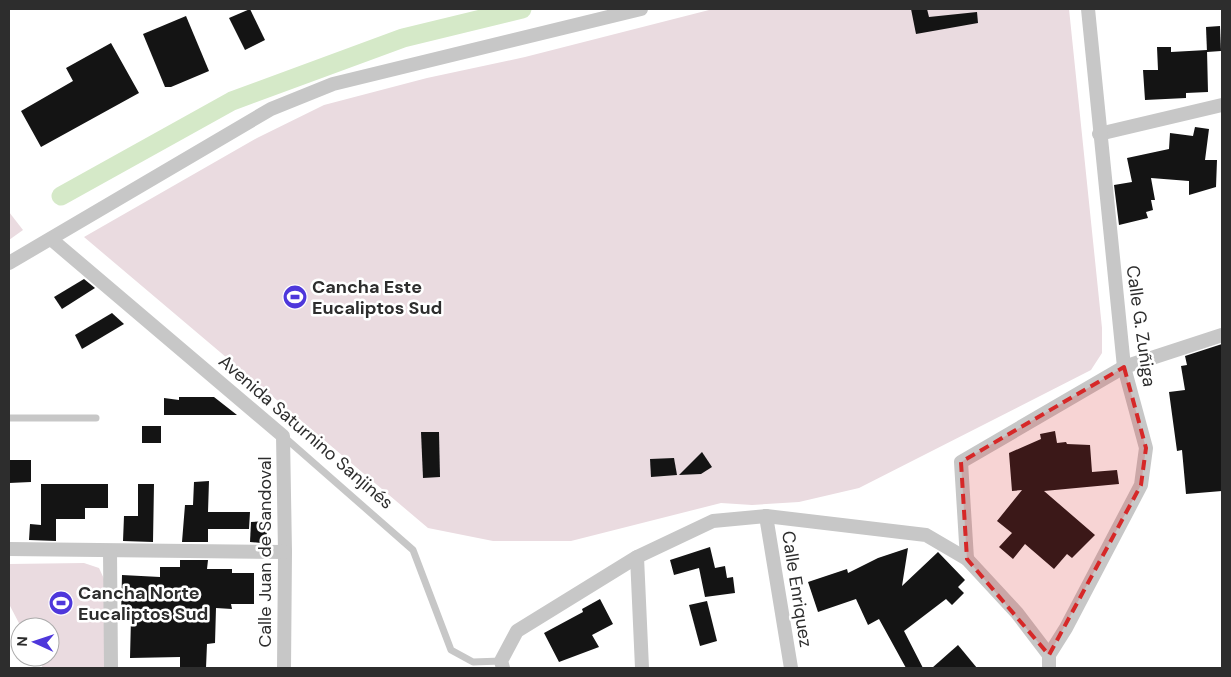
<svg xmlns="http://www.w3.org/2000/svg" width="1231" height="677" font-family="'DM Sans',sans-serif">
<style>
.green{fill:#eadbe0}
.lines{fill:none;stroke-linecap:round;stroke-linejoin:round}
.canal{stroke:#d5e9c8;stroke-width:19}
.building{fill:#141414}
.lane{stroke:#c7c7c7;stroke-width:7}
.street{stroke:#c7c7c7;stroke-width:14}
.marked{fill:#d62828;fill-opacity:0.2;stroke:#d62828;stroke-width:4;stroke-dasharray:10 6;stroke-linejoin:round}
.labels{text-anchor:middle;stroke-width:5;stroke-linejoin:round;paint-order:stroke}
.poi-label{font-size:18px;font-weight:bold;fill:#2d2d2d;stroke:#fff;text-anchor:start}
.street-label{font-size:18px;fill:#2d2d2d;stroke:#fff}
</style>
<rect width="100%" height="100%" fill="#fff"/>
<g class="green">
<path d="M713,9H1069L1102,328V353L1091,370L859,488L799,502L752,505L721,503L571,541H493L428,528L84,237L257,138L324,105L427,78L525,57Z"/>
<path d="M9,212L23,230L9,240Z"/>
<path d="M84,563L99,568L105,581L104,668H43L37,657H50V627H21L9,604V564Z"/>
</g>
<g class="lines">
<path class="canal" d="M61,196L232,101L403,38L522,9"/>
</g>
<g class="building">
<path d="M250,9L265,40L245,50L229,18Z"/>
<path d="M911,9H927L929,17L977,12L978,23L916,34Z"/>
<path d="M186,16L209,71L171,87H165L143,34Z"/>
<path d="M1220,26L1221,51L1207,52L1206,27Z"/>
<path d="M111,43L139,93L41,147L21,111L73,81L66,68Z"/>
<path d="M1157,47H1171V52L1207,50L1208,92L1186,93V98L1145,100L1143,70H1158Z"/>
<path d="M1195,127L1209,129L1205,160H1217L1216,187L1189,195V181L1151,178L1155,200H1151L1153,210L1146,212L1148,218L1119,225L1114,185L1132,182L1127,158L1169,149L1170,133L1193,136Z"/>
<path d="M84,279L95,288L62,309L54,297Z"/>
<path d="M112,313L124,324L82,349L75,335Z"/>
<path d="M1222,344V491L1186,494L1182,450L1177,451L1169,392L1185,390L1181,366L1187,365L1185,356Z"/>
<path d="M179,397H214L237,415H164V398L179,400Z"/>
<rect x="142" y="426" width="19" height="17"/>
<path d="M1055,431L1057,443L1066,442L1067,444L1090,445L1092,472L1117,470L1119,484L1044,491L1095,535L1072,558L1067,554L1054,569L1025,544L1013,559L999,547L1012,533L997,521L1022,490L1012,491L1009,453L1041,439L1040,434Z"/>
<path d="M421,432H439L440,477L423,478Z"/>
<path d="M702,452L712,467L701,474L679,475Z"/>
<path d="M674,458L677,475L651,477L650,459Z"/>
<path d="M9,460H31V482L9,483Z"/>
<path d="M209,481L208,512H250L249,529H208V542H182L185,505H193L194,482Z"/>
<path d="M41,484H108V508H85V519H56V541L29,540L30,524L41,525Z"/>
<path d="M138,484H154L153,542L123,541L124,516H138Z"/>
<path d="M268,521L266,540L261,543L250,542L251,522Z"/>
<path d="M710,547L715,568L725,566L727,578L733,577L735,593L705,597L699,568L674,575L670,560Z"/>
<path d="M908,548L902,586L938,552L965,580L958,587L964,593L952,605L946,599L904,631L923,668H906L879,619L868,625L856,599L818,612L808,582L847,569L848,573L878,558Z"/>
<path d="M180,560H208L207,569H232V573H254V604H231L232,609L216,608L215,643L207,644L206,668H180V657L130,658L131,618L121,617L122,575L160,577V567H180Z"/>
<path d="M600,599L613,624L592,635L599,647L559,662L544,633L583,612L582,609Z"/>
<path d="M707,601L717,641L700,646L689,605Z"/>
<path d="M958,645L977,668H932Z"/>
</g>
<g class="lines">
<g class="lane">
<path d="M9,418H96"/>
<path d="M283,436L413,550L451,650L473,662L501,661"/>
</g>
<g class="street">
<path d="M1099,134L1222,105"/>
<path d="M51,239L283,436L285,552L284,668"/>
<path d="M9,263L271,109L333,84L641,9"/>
<path d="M766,516L791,668"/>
<path d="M9,549L285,552"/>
<path d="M110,551L111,668"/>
<path d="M637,557L642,668"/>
<path d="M967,559L961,462L1124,367L1222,335"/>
<path d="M1049,655L1066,628L1141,485L1146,448L1124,367L1088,9"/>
<path d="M503,668L501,661L517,631L637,557L713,521L766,516L926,535L967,559L1017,613L1049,655V668"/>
</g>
</g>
<path class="marked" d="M1124,367L1146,448L1141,485L1049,655L967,559L961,462Z"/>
<defs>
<symbol id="stadium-disc" viewBox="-11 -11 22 22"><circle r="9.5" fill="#4e37db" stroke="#fff"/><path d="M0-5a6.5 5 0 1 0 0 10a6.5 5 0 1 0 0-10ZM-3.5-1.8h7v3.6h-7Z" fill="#fff"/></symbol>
</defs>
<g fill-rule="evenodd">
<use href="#stadium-disc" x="281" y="283" width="28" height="28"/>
<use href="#stadium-disc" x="47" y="589" width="28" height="28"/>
</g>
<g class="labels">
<g class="poi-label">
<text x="312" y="293">Cancha Este<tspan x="312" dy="21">Eucaliptos Sud</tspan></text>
<text x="78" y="599">Cancha Norte<tspan x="78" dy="21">Eucaliptos Sud</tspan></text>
</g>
<g class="street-label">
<text transform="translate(1141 326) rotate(82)" y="6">Calle G. Zuñiga</text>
<text transform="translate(306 432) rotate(41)" y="6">Avenida Saturnino Sanjinés</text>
<text transform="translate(265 552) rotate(-90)" y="6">Calle Juan de Sandoval</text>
<text transform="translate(797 589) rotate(81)" y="6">Calle Enriquez</text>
</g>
</g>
<rect width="1231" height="677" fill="none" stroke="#2d2d2d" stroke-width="20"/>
<g transform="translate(35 642) rotate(273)"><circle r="24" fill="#ffffff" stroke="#ababab"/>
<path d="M0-4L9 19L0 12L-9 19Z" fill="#4e37db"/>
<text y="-8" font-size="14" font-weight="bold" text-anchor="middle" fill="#2d2d2d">N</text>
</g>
</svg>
